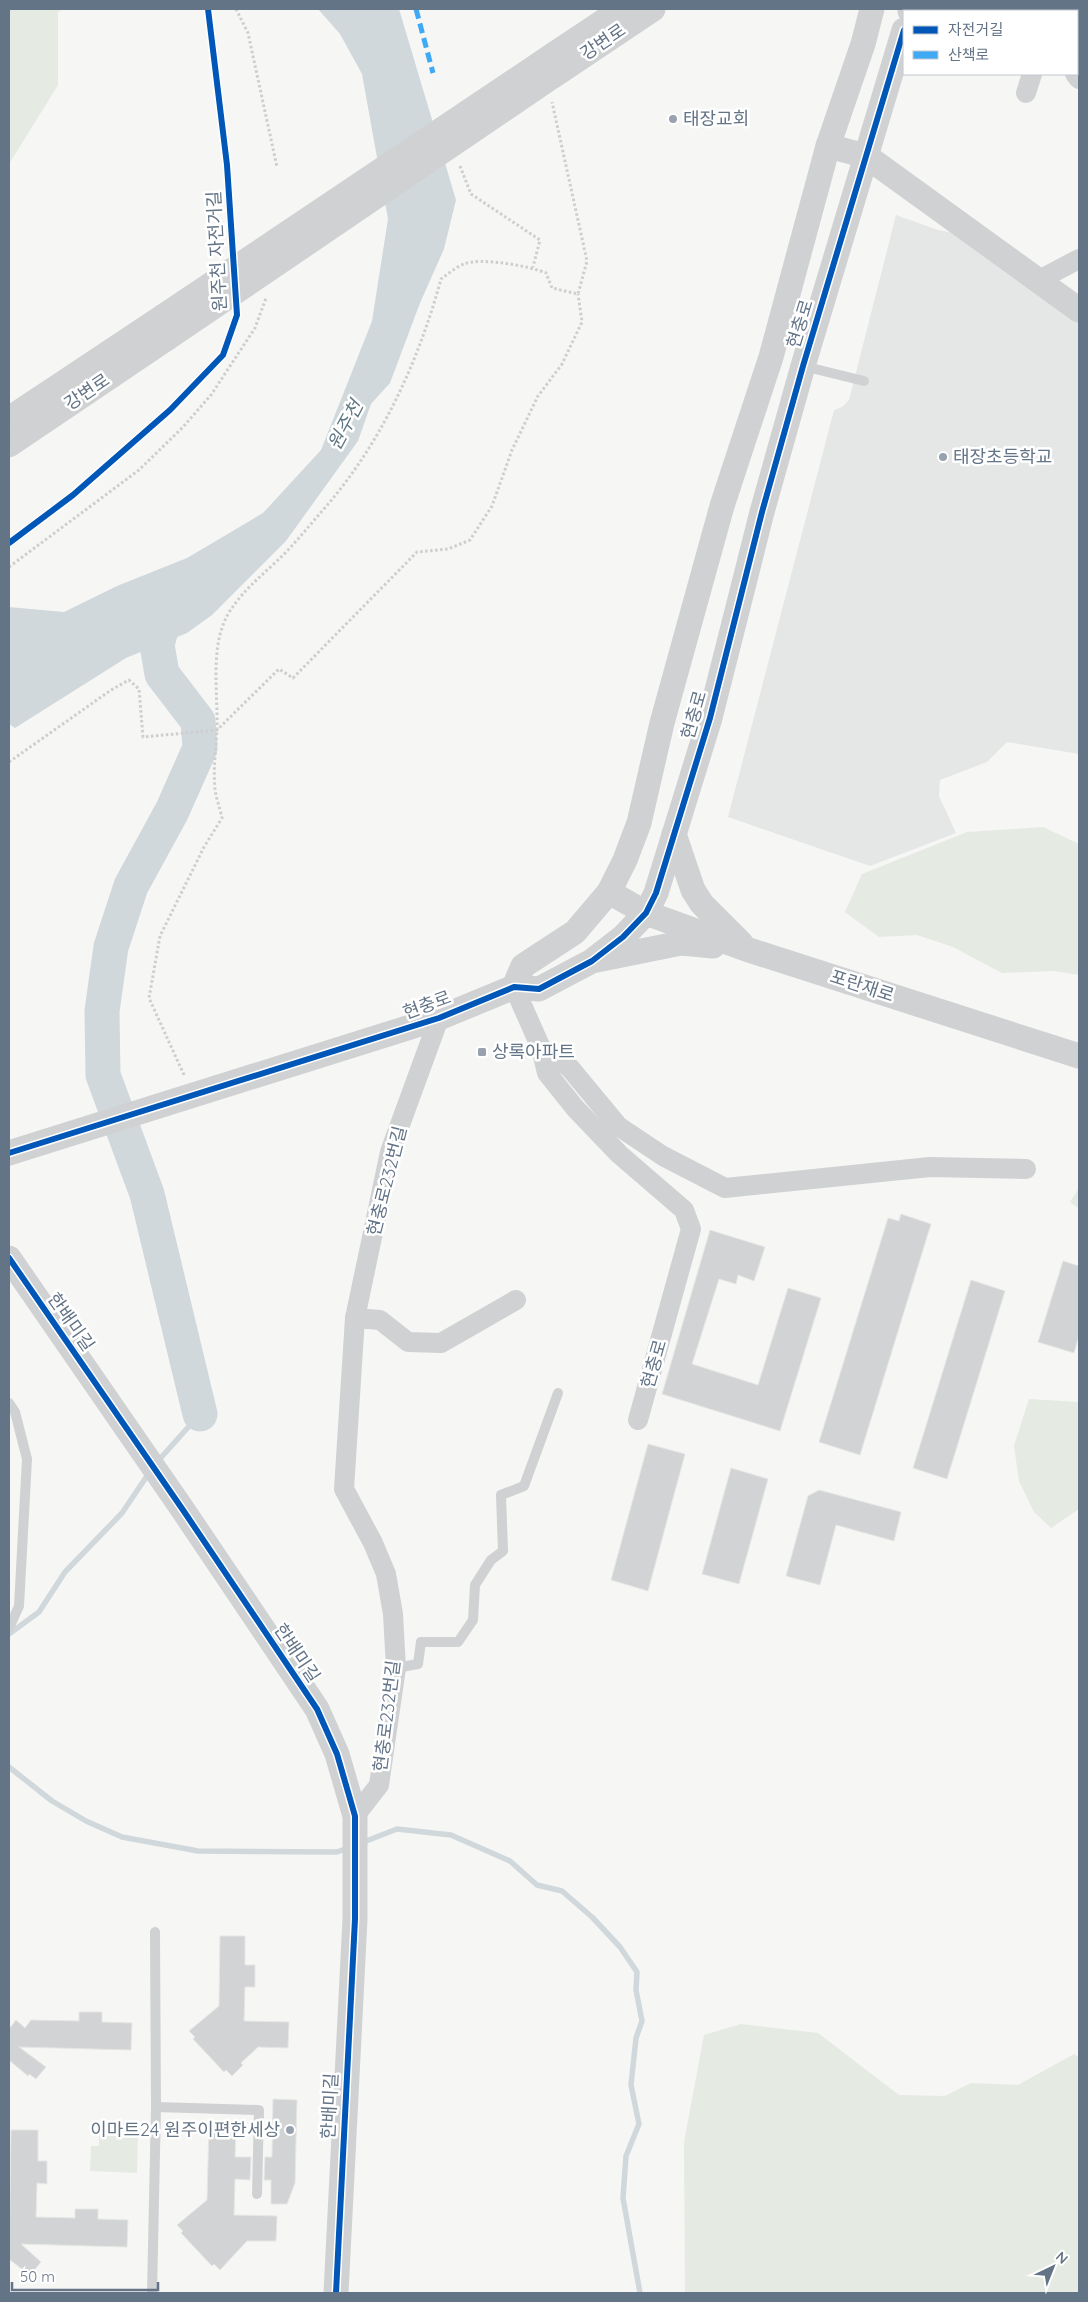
<svg xmlns="http://www.w3.org/2000/svg" width="1088" height="2302" font-family="Quicksand,'Noto Sans KR',sans-serif">
<style>
.built{fill:#e5e6e6}
.green{fill:#e5eae3}
.water{fill:#d1d8dc}
.lines{fill:none;stroke-linecap:round;stroke-linejoin:round}
.stream{stroke:#d1d8dc;stroke-width:5.5}
.river{stroke:#d1d8dc;stroke-width:35}
.building{fill:#d2d3d4;stroke:#e6e6e4}
.path{stroke:#cdcecf;stroke-width:3;stroke-dasharray:2.5 2.5;stroke-linecap:butt}
.service{stroke:#d0d1d2;stroke-width:10}
.minor{stroke:#d0d1d2;stroke-width:20}
.tertiary{stroke:#d0d1d2;stroke-width:25}
.tertiary-bridge{stroke:#d0d1d2;stroke-width:25}
.quiet{stroke:#3fa9f5;stroke-width:5;stroke-dasharray:10 5;stroke-linecap:butt}
.cycleway-casing{stroke:#fff;stroke-width:9}
.cycleway{stroke:#0057b8;stroke-width:6}
.poi-dot{fill:#97a2ae;stroke:#fff;stroke-width:2}
.labels{text-anchor:middle;stroke-width:5;stroke-linejoin:round;paint-order:stroke}
.street-label{font-size:18px;fill:#647487;stroke:#fff}
.poi-label{font-size:18px;fill:#647487;stroke:#fff;text-anchor:start}
.water-label{font-size:19px;font-style:italic;fill:#5f7683;stroke:#fff}
</style>
<rect width="100%" height="100%" fill="#f6f6f5"/>
<path class="built" d="M896,215L938,230L965,235L1079,320V754L1007,742L987,762L940,780L939,796L956,833L870,866L728,817L834,410L842,407L849,400Z"/>
<g class="green">
<path d="M9,9H63L58,12V85L9,164Z"/>
<path d="M1043,827L1079,844V975L1055,971L1002,973L953,947L917,935L879,937L845,912L862,874L967,832Z"/>
<path d="M1079,1188V1209L1070,1202Z"/>
<path d="M1029,1399L1079,1402V1509L1051,1528L1034,1512L1019,1481L1014,1446Z"/>
<path d="M741,2024L818,2033L899,2095L945,2096L971,2083L1018,2085L1074,2054L1079,2057V2293H685L684,2142L704,2035Z"/>
<path d="M99,2129L138,2130L137,2173L90,2171L91,2146H99Z"/>
</g>
<path class="water" d="M318,9H399L456,200L444,249L420,303L390,383L371,404L358,441L286,541L212,615L187,633L126,658L15,728L9,724V607L64,612L117,586L187,558L263,513L321,450L372,321L388,219L362,74L340,34Z"/>
<g class="lines">
<g class="stream">
<path d="M157,1462L200,1414"/>
<path d="M9,1634L39,1612L65,1572L122,1513L149,1473"/>
<path d="M9,1767L52,1801L86,1821L122,1837L198,1851L337,1852L348,1848"/>
<path d="M361,1843L397,1829L451,1835L510,1861L537,1885L562,1891L592,1917L620,1947L637,1972L636,1990L642,2021L636,2038L631,2085L639,2124L626,2156L623,2198L640,2293"/>
</g>
<path class="river" d="M169,599L157,645L162,674L198,721L200,748L172,811L131,886L111,947L102,1011L103,1075L147,1194L200,1414"/>
</g>
<g class="building">
<path d="M901,1214L931,1224L860,1455L819,1442L888,1218L899,1221Z"/>
<path d="M710,1230L765,1247L754,1281L738,1275L736,1284L719,1279L692,1364L758,1385L788,1288L821,1298L780,1431L662,1394Z"/>
<path d="M1063,1261L1079,1266V1335L1074,1353L1038,1342Z"/>
<path d="M971,1280L1005,1291L947,1479L913,1468Z"/>
<path d="M648,1444L685,1454L648,1591L611,1580Z"/>
<path d="M731,1468L768,1479L739,1584L702,1574Z"/>
<path d="M819,1490L901,1512L894,1541L836,1525L820,1585L786,1576L808,1496Z"/>
<path d="M220,1936H245V1965H255V1987H245L244,2021L289,2022L288,2048L258,2047L241,2063L243,2065L232,2076L226,2070L224,2072L193,2039L195,2037L189,2031L219,2006Z"/>
<path d="M79,2012H102V2022L132,2023L131,2050L19,2047L46,2067L36,2079L29,2074L28,2076L9,2060V2029L16,2020L25,2028L31,2020L79,2021Z"/>
<path d="M273,2099L297,2100L295,2183L287,2204H271V2180H264L265,2157H272Z"/>
<path d="M209,2126H236L235,2157H251L250,2180L235,2179L234,2215L277,2216L276,2241H247L220,2270L214,2264L212,2266L181,2233L183,2231L177,2225L207,2200Z"/>
<path d="M11,2130H38V2161H47V2184L37,2183L36,2217L75,2218V2209H98V2219L128,2220L127,2247L21,2244L41,2262L31,2274L24,2268L23,2270L9,2259Z"/>
</g>
<g class="lines">
<g class="path">
<path d="M236,9L248,33L277,167"/>
<path d="M460,166L471,194L540,240L533,267"/>
<path d="M9,567L139,470L183,427L211,395L255,328L266,298"/>
<path d="M9,762L111,690L129,680L139,689L143,737L217,730L279,669L293,678L417,552L448,549L470,540L492,506L512,450L538,396L562,364L582,322L578,294"/>
<path d="M184,1075L149,998L160,936L204,847L222,818C220,808 216,798 215,789C213,768 216,749 217,728C218,693 210,648 227,616C240,593 259,578 278,560C294,545 308,527 323,510C381,444 418,363 441,279C448,274 456,267 464,264C480,257 530,266 546,273L552,288L578,294L587,261L552,102"/>
</g>
<g class="service">
<path d="M803,366L864,381"/>
<path d="M9,1403L15,1412L27,1459L19,1606L9,1628"/>
<path d="M396,1668L418,1664L421,1642H458L473,1620L475,1585L491,1560L503,1551L501,1495L524,1486L558,1393"/>
<path d="M156,2107L259,2110L257,2194"/>
<path d="M152,2293L156,2107L155,1932"/>
</g>
<g class="minor">
<path d="M1052,11L1053,9"/>
<path d="M1075,74L1079,79"/>
<path d="M1026,93L1032,74"/>
<path d="M1039,280L1079,259"/>
<path d="M514,987L541,1048L547,1073L575,1108L619,1154L684,1210L691,1229L638,1420"/>
<path d="M541,1048L570,1068L618,1126L663,1156L725,1188L930,1167L1026,1169"/>
<path d="M355,1318L380,1320L408,1342L441,1343L516,1300"/>
<path d="M355,1816L379,1785L396,1668L393,1614L386,1574L373,1543L344,1489L355,1318L390,1152L439,1018"/>
</g>
<g class="tertiary">
<path d="M910,11L911,9"/>
<path d="M556,53L622,9"/>
<path d="M553,76L653,9"/>
<path d="M828,146L866,156L1079,310"/>
<path d="M9,419L164,316"/>
<path d="M9,445L166,339"/>
<path d="M674,834L693,890L702,904L741,943"/>
<path d="M609,892L646,913L746,949L1079,1056"/>
<path d="M597,960L681,943L713,946"/>
<path d="M514,987L523,966L575,932L609,892L625,860L639,823L662,723L722,506L771,357L828,146L863,44L872,9"/>
<path d="M9,1153L439,1018L514,987L539,989L592,961L623,937L646,913L656,893L710,718L762,512L803,366L904,30"/>
<path d="M9,1258L183,1510L317,1709L337,1754L355,1816V1919L336,2293"/>
</g>
<g class="tertiary-bridge">
<path d="M164,316L556,53"/>
<path d="M166,339L553,76"/>
</g>
<path class="quiet" d="M416,9L433,73"/>
<defs>
<g id="cycleway">
<path d="M9,543L73,495L170,410L223,355L237,315L227,165L208,9"/>
<path d="M9,1153L439,1018L514,987L539,989L592,961L623,937L646,913L656,893L710,718L762,512L803,366L904,30"/>
<path d="M9,1258L183,1510L317,1709L337,1754L355,1816V1919L336,2293"/>
</g>
</defs>
<use href="#cycleway" class="cycleway-casing"/>
<use href="#cycleway" class="cycleway"/>
</g>
<g class="poi-dot">
<circle cx="673" cy="119" r="5"/>
<circle cx="943" cy="457" r="5"/>
<rect x="477" y="1047" width="10" height="10" rx="2.5"/>
<circle cx="290" cy="2130" r="5"/>
</g>
<g class="labels">
<g class="street-label">
<text transform="translate(603 42) rotate(-34)" y="6">강변로</text>
<text transform="translate(217 251) rotate(-93)" y="6">원주천 자전거길</text>
<text transform="translate(800 324) rotate(-73)" y="6">현충로</text>
<text transform="translate(87 392) rotate(-34)" y="6">강변로</text>
<text transform="translate(694 715) rotate(-74)" y="6">현충로</text>
<text transform="translate(862 986) rotate(18)" y="6">포란재로</text>
<text transform="translate(427 1005) rotate(-20)" y="6">현충로</text>
<text transform="translate(387 1181) rotate(-76)" y="6">현충로232번길</text>
<text transform="translate(71 1322) rotate(55)" y="6">한배미길</text>
<text transform="translate(654 1364) rotate(-74)" y="6">현충로</text>
<text transform="translate(297 1653) rotate(56)" y="6">한배미길</text>
<text transform="translate(387 1716) rotate(-83)" y="6">현충로232번길</text>
<text transform="translate(330 2106) rotate(-87)" y="6">한배미길</text>
</g>
<g class="poi-label">
<text x="683" y="125">태장교회</text>
<text x="953" y="463">태장초등학교</text>
<text x="492" y="1058">상록아파트</text>
<text x="280" y="2136" text-anchor="end">이마트24 원주이편한세상</text>
</g>
<g class="water-label">
<text transform="translate(345 425) rotate(-62)" y="7">원주천</text>
</g>
</g>
<rect width="1088" height="2302" fill="none" stroke="#647487" stroke-width="20"/>
<rect x="903" y="10" width="175" height="65" fill="#ffffff" stroke="#c1c7cf"/>
<rect x="913" y="26" width="25" height="8" fill="#0057b8" stroke="#c1c7cf"/>
<text x="948" y="35" font-size="15" fill="#647487">자전거길</text>
<rect x="913" y="51" width="25" height="8" fill="#3fa9f5" stroke="#c1c7cf"/>
<text x="948" y="60" font-size="15" fill="#647487">산책로</text>
<g transform="translate(1053 2267) rotate(43)" stroke="#ffffff" stroke-width="4" paint-order="stroke">
<path d="M0-4L9 19L0 12L-9 19Z" fill="#647487"/>
<text y="-8" font-size="14" font-weight="bold" text-anchor="middle" fill="#647487">N</text>
</g>
<path d="M12 2282v8h146v-8" fill="none" stroke="#647487" stroke-width="2.5"/>
<text x="20" y="2282" font-size="15" fill="#647487" stroke="#ffffff" stroke-width="4" paint-order="stroke">50 m</text>
</svg>
